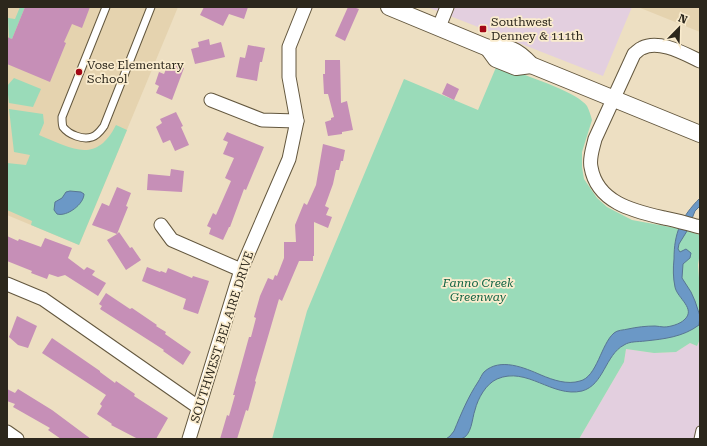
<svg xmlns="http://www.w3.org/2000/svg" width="707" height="446" font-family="'Roboto Serif',serif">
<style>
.built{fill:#e5d3af}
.industrial{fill:#e3cfdf}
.green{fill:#9adbb9}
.water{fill:#6b98c6;stroke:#587693}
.building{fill:#c68fb7}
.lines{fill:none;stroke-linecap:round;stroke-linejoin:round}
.service-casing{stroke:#63573e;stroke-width:9}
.minor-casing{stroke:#63573e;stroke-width:15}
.tertiary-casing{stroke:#63573e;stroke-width:18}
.service{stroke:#fff;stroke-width:7}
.minor{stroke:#fff;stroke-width:13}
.tertiary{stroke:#fff;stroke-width:16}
.poi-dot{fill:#a30816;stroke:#faecce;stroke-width:1.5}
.labels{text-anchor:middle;stroke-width:3.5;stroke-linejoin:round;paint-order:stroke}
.poi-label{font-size:12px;fill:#2c271c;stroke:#faecce;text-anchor:start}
.park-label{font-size:12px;font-style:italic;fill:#126444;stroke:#faecce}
.street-label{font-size:12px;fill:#2c271c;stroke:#faecce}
</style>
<rect width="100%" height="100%" fill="#eddfc2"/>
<g class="built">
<path d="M7,7H178L79,245L7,215Z"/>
<path d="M638,7H700V32Z"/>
</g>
<g class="industrial">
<path d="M427,7H632L603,76Z"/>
<path d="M700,339V439H579L624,362L626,349L654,353L676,352L690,343L697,346Z"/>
</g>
<g class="green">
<path d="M20,7H25L12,39L9,38L8,18L15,19Z"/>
<path d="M497,65C515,72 577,91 587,106C589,110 591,116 592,120L582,152V167L584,179L597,198L607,207L632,220L681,229L700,235V252L698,265L700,291V339L697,346L690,343L676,352L654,353L626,349L624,362L579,439H272L307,311L404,79L478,110Z"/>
<path d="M14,78L41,89L33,107L9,103L7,86Z"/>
<path d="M9,109L43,114L44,123L39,135C71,148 96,165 116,125L127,130L79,245L31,225L32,221L7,210V163L26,165L30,155L14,152Z"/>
</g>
<g class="water">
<path d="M70,191L81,192L84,194C84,204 67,217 57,214L54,210L55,202L62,198L66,192Z"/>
<path d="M700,198V206L695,211L687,231L679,244L678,249L680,252L686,249L691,253L690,258L683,264L682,278L691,292L695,301L700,316L699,325C683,337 664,339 645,341C638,342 630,341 624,345C605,355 604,385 582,391C552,398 527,366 497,379C486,384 478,398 475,410C472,418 472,436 461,439C457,440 450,439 446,439L450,436L454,431C461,414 468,397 478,382C480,379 482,374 484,372C500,357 525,368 541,375C553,380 567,385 580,381C597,377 601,344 614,333C617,330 624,330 628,329C637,327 646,326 655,326C658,326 661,327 664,327C670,327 680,324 684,320C697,309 677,298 675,287C673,278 673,268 674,259C674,233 681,217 700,198Z"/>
</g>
<g class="building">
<path d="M25,7H90L82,28L72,24L64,42L66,43L50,82L7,64V37L12,39Z"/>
<path d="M204,7H248L244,19L229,14L223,26L200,15Z"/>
<path d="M348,7H353L359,9L345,41L335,36Z"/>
<path d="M209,39L210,45L221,42L225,57L195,64L191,49L199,47L198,42Z"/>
<path d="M248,45L265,48L262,62H260L257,81L236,77L240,57L245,58Z"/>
<path d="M325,60H340L341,103L347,101L353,130L342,132V134L328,136L325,122L331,120V118L334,117L328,94H324L323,74H325Z"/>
<path d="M169,62L184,68L172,100L156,93L159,86L155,84L159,72L164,74Z"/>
<path d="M447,83L459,89L454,100L442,94Z"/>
<path d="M176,112L183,126L181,127L189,145L175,151L170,140L163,143L156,127L162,123L160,119Z"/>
<path d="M227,132L264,147L246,190L244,189L230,227H229L223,240L209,234L211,228L207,226L213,213L216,215L231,181L225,178L234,158L223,154L228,142L223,140Z"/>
<path d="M323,144L345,150L343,161H341L339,170H336L333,184L325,206L329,208L326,215L332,217L328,228L314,222V256H313V261H299L282,301L279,299L255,381L256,382L248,411L246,410L237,439H220L227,415L229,416L235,395H233L249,337H251L256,318L254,317L260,296L268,278L273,280L275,275L277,276L284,258V242H296L295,225L304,203L307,205L316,185Z"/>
<path d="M171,169L184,171L182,192L147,190L148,174L170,176Z"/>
<path d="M117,187L131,193L126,206L128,207L117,234L119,232L130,248L132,247L141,260L126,270L107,240L117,234L92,225L102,203L109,206Z"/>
<path d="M7,236L18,241L19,239L41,247L45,238L72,248L68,258L84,270L87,267L95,271L92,275L106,283L98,296L65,275L58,277L49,274L47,279L31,273L32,271L7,261Z"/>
<path d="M147,267L160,272L161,271L166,273L168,268L192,278L193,276L209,281L198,314L183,309L186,299L142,281Z"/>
<path d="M106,293L130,309L132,308L157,325L156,326L166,332L165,334L191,352L183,365L163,351L164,350L100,309L102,306L99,304Z"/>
<path d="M17,316L37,326L28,348L18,345L9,337Z"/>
<path d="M52,338L100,371V372L115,383L116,381L135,394L134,396L168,418L156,439H138L111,425L112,424L97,414L102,406L100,404L106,395L42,353Z"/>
<path d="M7,389L15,393L18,389L52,410L91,439H61L48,430L50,428L13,407L15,404L7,401Z"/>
</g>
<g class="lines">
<defs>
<g id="service">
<path d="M106,7L62,117C62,120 62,124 63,127C69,135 83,140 92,137C98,135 101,130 104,126L151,7"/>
<path d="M698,439L700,430"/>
</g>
<g id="minor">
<path d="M439,27L447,7"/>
<path d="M700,61C685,54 659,39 642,48C639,49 637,52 634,54L595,139C593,148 589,158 591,167C597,203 634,211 664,218C676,220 688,224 700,227"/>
<path d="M211,100L262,120L297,121"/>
<path d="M161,225L172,240L241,270"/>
<path d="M7,284L43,299L198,407"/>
<path d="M7,432L17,439"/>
<path d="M189,439L241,270L289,159L297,121L289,77V47L305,7"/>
</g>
<g id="tertiary">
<path d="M389,7L488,48C509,46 517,50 531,65L700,134"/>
<path d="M488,48L496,59L516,67L531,65"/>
</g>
</defs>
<use href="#service" class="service-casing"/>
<use href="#minor" class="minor-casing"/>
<use href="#tertiary" class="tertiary-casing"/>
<use href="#service" class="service"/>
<use href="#minor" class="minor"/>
<use href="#tertiary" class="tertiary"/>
</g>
<g class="poi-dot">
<rect x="479" y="25" width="8" height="8" rx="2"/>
<circle cx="79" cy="72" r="4"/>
</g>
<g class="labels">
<g class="poi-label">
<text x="491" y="26">Southwest<tspan x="491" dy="14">Denney &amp; 111th</tspan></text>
<text x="87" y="69">Vose Elementary<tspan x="87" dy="14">School</tspan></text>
</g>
<g class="park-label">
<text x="478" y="287">Fanno Creek<tspan x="478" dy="14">Greenway</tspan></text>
</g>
<g class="street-label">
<text transform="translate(222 337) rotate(-72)" y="4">SOUTHWEST BEL AIRE DRIVE</text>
</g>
</g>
<rect width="707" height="446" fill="none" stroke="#2c271c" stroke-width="16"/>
<g transform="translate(679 28) rotate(23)" stroke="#faecce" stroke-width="3" paint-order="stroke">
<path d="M0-3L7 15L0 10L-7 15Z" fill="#2c271c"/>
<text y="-6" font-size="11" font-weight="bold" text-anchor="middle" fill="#2c271c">N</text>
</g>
</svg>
